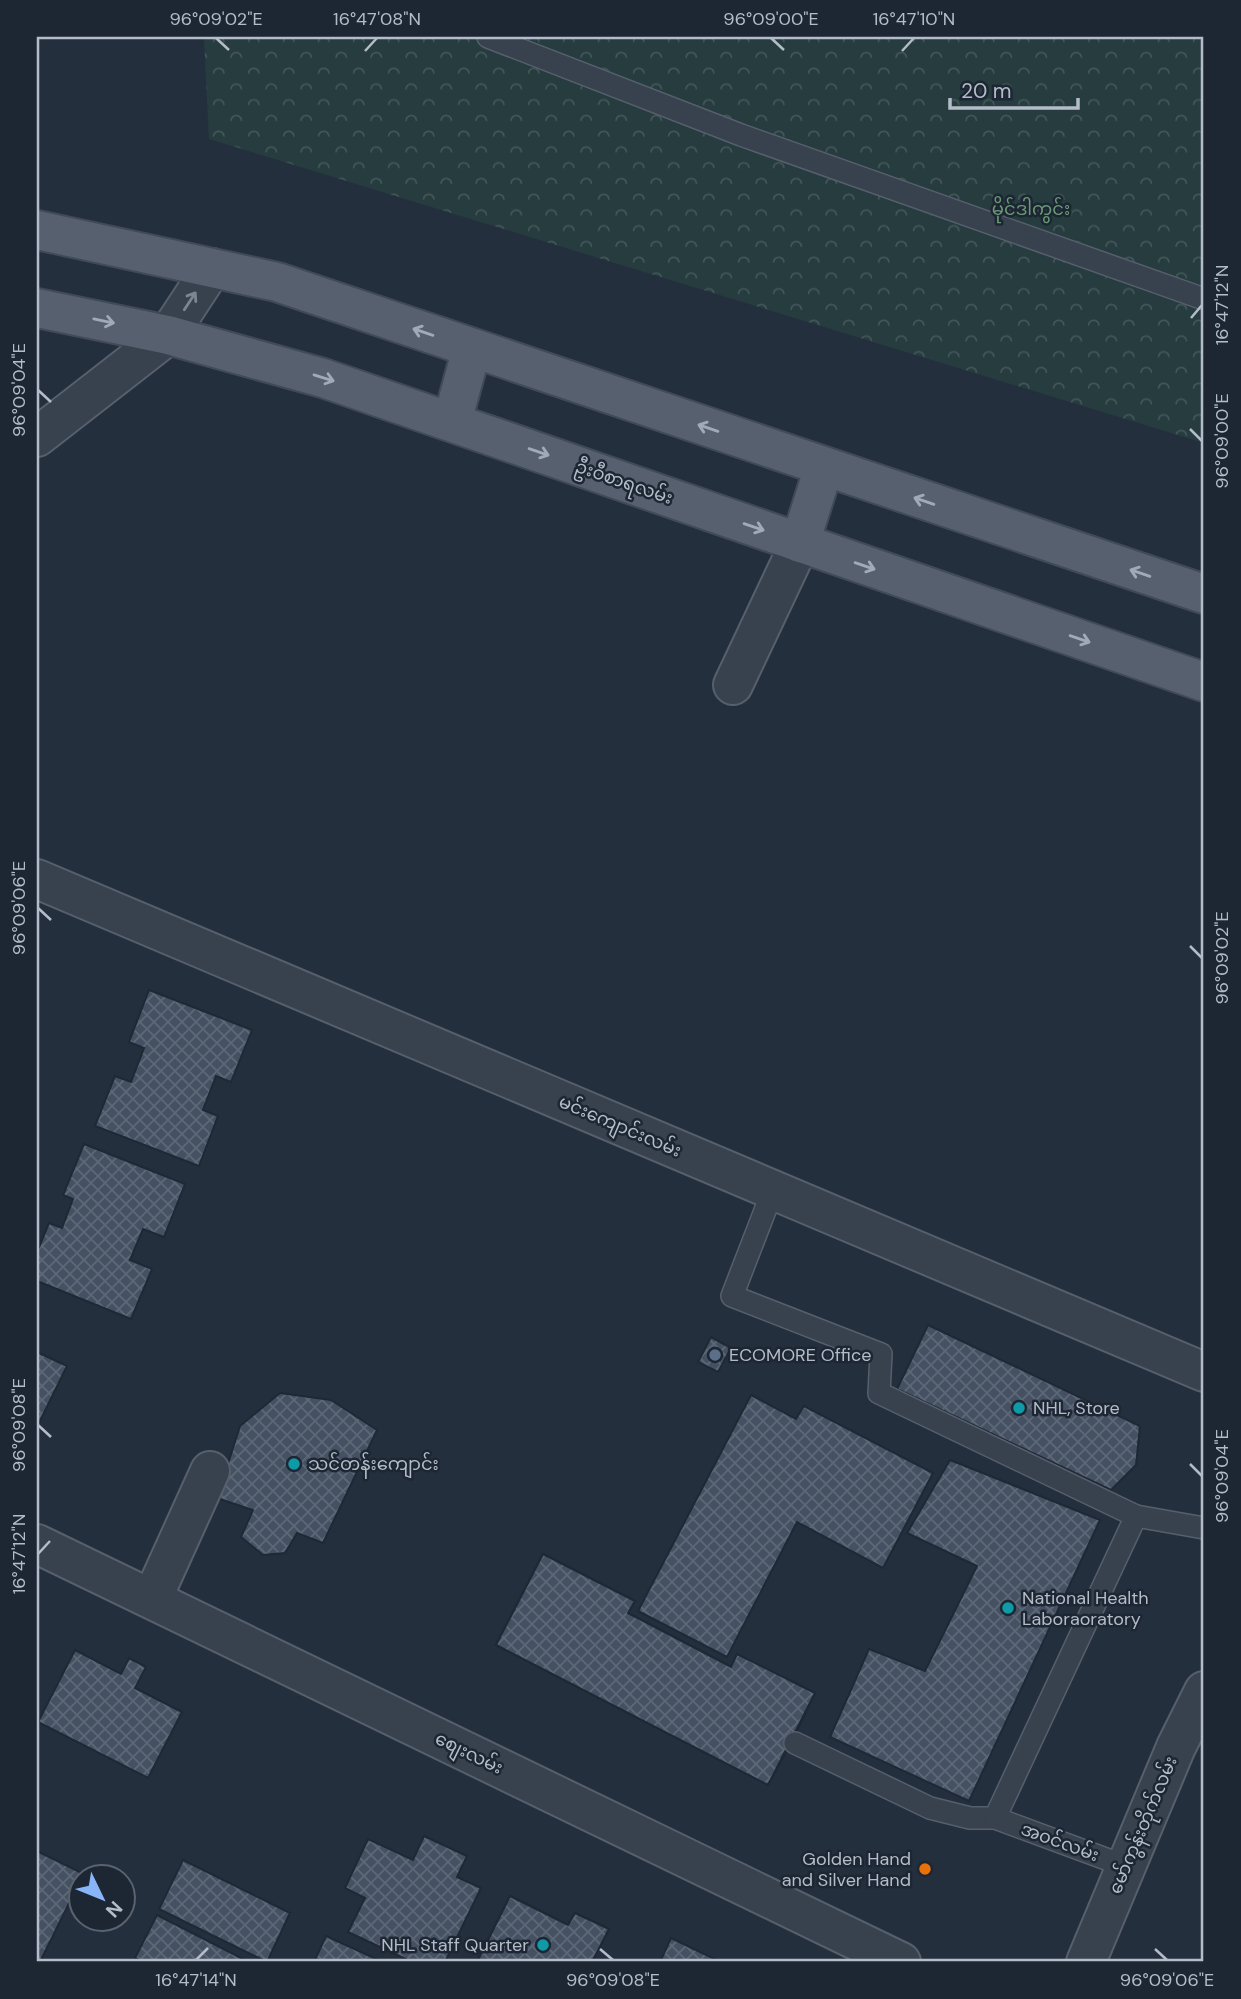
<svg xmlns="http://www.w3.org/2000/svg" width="1241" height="1999" font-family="'DM Sans','Noto Sans Myanmar',sans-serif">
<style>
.forest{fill:url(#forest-crowns)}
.building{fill:url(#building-cross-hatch);stroke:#1f2835;stroke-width:2}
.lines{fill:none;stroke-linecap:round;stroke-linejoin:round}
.service-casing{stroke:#565f6c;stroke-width:24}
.minor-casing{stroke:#565f6c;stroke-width:42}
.primary-casing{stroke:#414a57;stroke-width:42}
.service{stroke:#38414e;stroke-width:21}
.minor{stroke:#38414e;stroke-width:38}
.primary{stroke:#56606e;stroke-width:38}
.oneway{stroke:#7c8592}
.oneway2{stroke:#a1aab7}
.ticks{fill:none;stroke:#b4bcc9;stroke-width:2.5}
.service-dot{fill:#5c6f8a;stroke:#1d2633;stroke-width:2.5}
.culture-dot{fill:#0f9aa8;stroke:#1d2633;stroke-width:2.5}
.food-dot{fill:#e8710a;stroke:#1d2633;stroke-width:2.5}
.labels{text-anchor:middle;stroke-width:5;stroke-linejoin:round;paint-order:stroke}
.park-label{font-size:18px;fill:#6b9a76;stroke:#1d2633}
.street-label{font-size:18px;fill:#b4bcc9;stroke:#1d2633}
.poi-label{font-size:18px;fill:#b4bcc9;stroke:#1d2633;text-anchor:start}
.neatline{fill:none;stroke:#b4bcc9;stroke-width:2.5}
.ticks-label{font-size:18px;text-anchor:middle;fill:#b4bcc9}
</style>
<defs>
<pattern id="forest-crowns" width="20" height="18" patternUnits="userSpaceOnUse" patternTransform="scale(1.75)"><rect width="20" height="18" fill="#263c3f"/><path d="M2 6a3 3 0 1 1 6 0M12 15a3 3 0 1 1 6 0" fill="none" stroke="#435659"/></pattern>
<pattern id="building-cross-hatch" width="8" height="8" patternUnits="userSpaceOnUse" patternTransform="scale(1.75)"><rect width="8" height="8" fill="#455162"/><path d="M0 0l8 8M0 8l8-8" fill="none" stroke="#5d6877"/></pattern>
</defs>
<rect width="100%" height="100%" fill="#242f3e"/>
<path class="forest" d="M204,37H1204V443L209,139Z"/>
<g class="building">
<path d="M149,990L252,1030L231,1082L216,1076L203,1110L218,1116L199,1166L95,1126L115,1076L131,1082L144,1048L129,1042Z"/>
<path d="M84,1144L185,1184L164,1237L143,1229L130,1260L152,1269L131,1319L37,1281V1252L49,1223L62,1228L73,1199L63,1195Z"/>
<path d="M928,1325L1140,1426L1136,1465L1111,1490L897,1389Z"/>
<path d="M711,1337L731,1348L718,1372L698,1362Z"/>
<path d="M37,1352L67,1366L37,1427Z"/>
<path d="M280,1393L331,1400L377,1430L323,1543L297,1533L285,1553L263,1555L241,1537L253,1510L217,1498L240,1426Z"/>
<path d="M751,1395L796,1419L804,1406L933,1473L883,1568L797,1522L727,1657L638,1611Z"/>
<path d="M950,1460L1100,1520L969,1801L830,1737L869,1649L925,1671L977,1566L907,1533Z"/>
<path d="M543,1554L635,1601L628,1613L731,1667L737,1654L815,1693L792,1741L768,1785L496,1645Z"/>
<path d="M543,1554L635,1601L628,1613L731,1667L737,1654L815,1693L768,1785L496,1645Z"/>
<path d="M75,1650L121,1674L129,1658L146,1667L135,1688L182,1712L148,1778L38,1722Z"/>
<path d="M424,1836L467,1856L457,1877L481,1888L445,1962H412L348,1932L365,1898L345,1888L368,1839L413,1860Z"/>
<path d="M37,1851L84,1874L80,1876V1881L40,1962H37Z"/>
<path d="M183,1860L290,1913L267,1962L159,1909Z"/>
<path d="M510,1896L568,1925L575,1913L609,1929L592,1962H477Z"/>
<path d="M510,1896L568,1925L575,1913L609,1929L592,1962H477Z"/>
<path d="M157,1915L249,1962H143L135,1958Z"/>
<path d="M326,1936L383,1962H314Z"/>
<path d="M671,1938L721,1962H660Z"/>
</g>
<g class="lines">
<defs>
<g id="service">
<path d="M488,37L741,135L1204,299"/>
<path d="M773,1190L732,1296L881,1354L879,1393L1136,1516L995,1818H970L930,1808L795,1743"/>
<path d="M1136,1516L1204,1528"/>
<path d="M995,1818L1125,1866"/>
</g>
<g id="minor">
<path d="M37,437L168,335L212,268"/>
<path d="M733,685L800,543"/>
<path d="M37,879L1204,1372"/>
<path d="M37,1544L901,1962"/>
<path d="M152,1599L210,1471"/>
<path d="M1086,1962L1176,1747L1204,1691"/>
</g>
<g id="primary">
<path d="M37,230L277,282L1204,594"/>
<path d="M37,308L168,335L323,378L1204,682"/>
<path d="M452,422L472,348"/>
<path d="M800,543L824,467"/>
</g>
</defs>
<use href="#service" class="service-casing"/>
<use href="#minor" class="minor-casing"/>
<use href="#primary" class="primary-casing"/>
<use href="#service" class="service"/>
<use href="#minor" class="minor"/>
<use href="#primary" class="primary"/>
</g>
<defs><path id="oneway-shaft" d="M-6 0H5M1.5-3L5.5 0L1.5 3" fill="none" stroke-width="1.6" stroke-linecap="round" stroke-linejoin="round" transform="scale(1.75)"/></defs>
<use class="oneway" href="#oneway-shaft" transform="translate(190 301) rotate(-57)"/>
<g class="oneway2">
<use href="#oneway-shaft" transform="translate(104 321) rotate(12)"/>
<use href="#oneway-shaft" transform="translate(423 332) rotate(-161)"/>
<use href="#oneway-shaft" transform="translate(324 378) rotate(17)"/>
<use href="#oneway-shaft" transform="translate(708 428) rotate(-161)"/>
<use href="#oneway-shaft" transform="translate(539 452) rotate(19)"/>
<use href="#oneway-shaft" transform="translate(924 501) rotate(-161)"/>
<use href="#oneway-shaft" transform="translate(754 527) rotate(19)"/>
<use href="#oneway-shaft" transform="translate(865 566) rotate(19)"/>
<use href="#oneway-shaft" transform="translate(1140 573) rotate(-161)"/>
<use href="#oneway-shaft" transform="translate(1080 639) rotate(19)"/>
</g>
<path class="ticks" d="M216,38L229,50M771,38L784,50M365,51L377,38M902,51L914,38M1191,318L1202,305M38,390L51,402M1190,429L1202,441M38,908L51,920M1190,946L1202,958M38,1425L51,1437M1190,1464L1202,1476M38,1554L50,1541M600,1949L613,1960M1155,1949L1167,1960M196,1960L208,1948"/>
<circle class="service-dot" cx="715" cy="1355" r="7"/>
<g class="culture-dot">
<circle cx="1019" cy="1408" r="7"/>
<circle cx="294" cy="1464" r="7"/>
<circle cx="1008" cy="1608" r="7"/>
<circle cx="543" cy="1945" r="7"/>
</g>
<circle class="food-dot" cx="925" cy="1869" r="7"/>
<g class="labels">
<g class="park-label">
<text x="1031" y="215">မိုင်ဒါကွင်း</text>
</g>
<g class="street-label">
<text transform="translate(624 482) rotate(19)" y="6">ဦးဝီစာရလမ်း</text>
<text transform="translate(620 1126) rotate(23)" y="6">မင်းကျောင်းလမ်း</text>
<text transform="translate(469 1753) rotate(26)" y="6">စျေးလမ်း</text>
<text transform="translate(1143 1825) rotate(-67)" y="6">မော်ကွန်းတိုက်လမ်း</text>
<text transform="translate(1060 1842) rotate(20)" y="6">အ၀င်လမ်း</text>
</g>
<g class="poi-label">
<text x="729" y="1361">ECOMORE Office</text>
<text x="1033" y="1414">NHL, Store</text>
<text x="308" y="1470">သင်တန်းကျောင်း</text>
<text x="1022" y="1604">National Health<tspan x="1022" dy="21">Laboraoratory</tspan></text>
<text x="911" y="1865" text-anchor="end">Golden Hand<tspan x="911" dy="21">and Silver Hand</tspan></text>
<text x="529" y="1951" text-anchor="end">NHL Staff Quarter</text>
</g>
</g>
<rect width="1241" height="1999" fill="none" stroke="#1d2633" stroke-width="77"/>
<g transform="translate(102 1898) rotate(133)"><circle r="33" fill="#1d2633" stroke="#59626f" stroke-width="2"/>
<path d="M0-5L12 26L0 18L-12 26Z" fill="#8ab4f8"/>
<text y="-10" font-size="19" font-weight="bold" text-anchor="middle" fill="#b4bcc9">N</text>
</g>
<path d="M950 98v10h128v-10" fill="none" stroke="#b4bcc9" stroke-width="3.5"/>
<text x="961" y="98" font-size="21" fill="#b4bcc9" stroke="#1d2633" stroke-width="5" paint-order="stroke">20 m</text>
<rect x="38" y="38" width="1164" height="1922" class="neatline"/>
<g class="ticks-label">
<text x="216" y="25">96°09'02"E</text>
<text x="377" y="25">16°47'08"N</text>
<text x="771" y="25">96°09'00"E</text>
<text x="914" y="25">16°47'10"N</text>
<text transform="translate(1222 305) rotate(-90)" y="6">16°47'12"N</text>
<text transform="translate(19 390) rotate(-90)" y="6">96°09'04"E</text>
<text transform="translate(1222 441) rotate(-90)" y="6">96°09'00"E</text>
<text transform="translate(19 908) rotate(-90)" y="6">96°09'06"E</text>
<text transform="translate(1222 958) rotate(-90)" y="6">96°09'02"E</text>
<text transform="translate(19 1425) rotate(-90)" y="6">96°09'08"E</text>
<text transform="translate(1222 1476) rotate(-90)" y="6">96°09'04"E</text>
<text transform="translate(19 1554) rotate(-90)" y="6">16°47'12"N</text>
<text x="196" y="1986">16°47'14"N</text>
<text x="613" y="1986">96°09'08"E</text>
<text x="1167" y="1986">96°09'06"E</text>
</g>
</svg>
